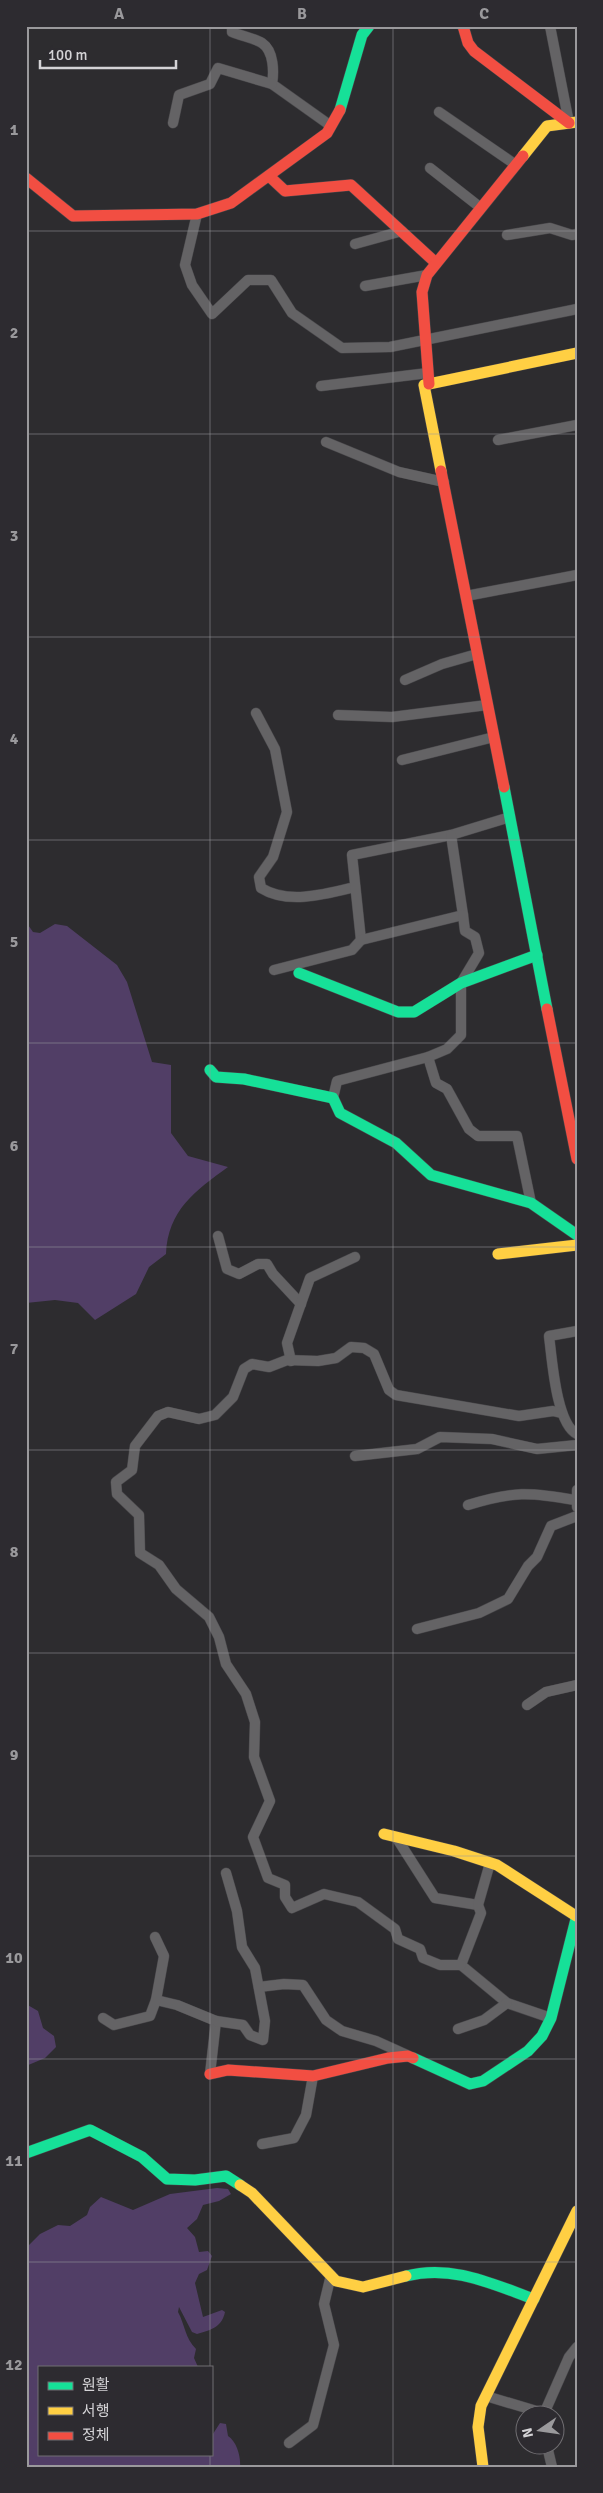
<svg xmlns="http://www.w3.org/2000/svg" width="603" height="2493" font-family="Signika,'Noto Sans KR',sans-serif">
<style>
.green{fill:#513e66}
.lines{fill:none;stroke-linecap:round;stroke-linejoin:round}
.street-casing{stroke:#48474a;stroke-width:11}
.fast-casing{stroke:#48474a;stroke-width:12}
.slow-casing{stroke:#48474a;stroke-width:12}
.jam-casing{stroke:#48474a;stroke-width:12}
.street{stroke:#646365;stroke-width:10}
.fast{stroke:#16e098;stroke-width:11}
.slow{stroke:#ffcf43;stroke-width:11}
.jam{stroke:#f24e42;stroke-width:11}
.grid{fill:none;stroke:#9a999c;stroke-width:1;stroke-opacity:0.55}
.neatline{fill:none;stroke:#9a999c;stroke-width:2}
.grid-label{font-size:16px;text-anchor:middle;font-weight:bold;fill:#9a999c}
</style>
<rect width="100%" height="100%" fill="#2d2c2f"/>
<g class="green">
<path d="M26,922L33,932L40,933L55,924L67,926L117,965L127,982L152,1062L171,1065V1133L188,1156L228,1167C195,1191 168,1210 166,1254L149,1267L136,1294L95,1320L78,1303L55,1300L26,1303Z"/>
<path d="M26,2004L38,2011L43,2028L54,2036L56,2047L45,2058L26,2066Z"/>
<path d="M217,2188L228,2189L231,2194L219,2201L203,2205L197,2219L187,2228L195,2237L199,2252L208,2251L212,2256L207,2270L199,2274L195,2283L203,2317L222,2310L225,2312C222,2327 211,2330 197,2334L192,2332L179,2307L178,2312C185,2325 185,2338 196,2349L194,2358L198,2367H39V2454H211V2437L220,2423L226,2424L228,2436C237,2442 241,2457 240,2467H26V2248L40,2234L58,2225L70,2226L87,2215L90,2207L101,2197L133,2210L170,2194Z"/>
</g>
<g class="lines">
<defs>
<g id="street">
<path d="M232,26V32C241,36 254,38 262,43C274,51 274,72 272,84L331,126"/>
<path d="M550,26L569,123"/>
<path d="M439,112L516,165"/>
<path d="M173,123L179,95L210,84L218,68L272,84"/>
<path d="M430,168L481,208"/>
<path d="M197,214L185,265L192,285L212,314L248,280H271L292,313L342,348L390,347L577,309"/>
<path d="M507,235L550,228L572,235L577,234"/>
<path d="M355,244L402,231"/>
<path d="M365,286L427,275"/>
<path d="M321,386L428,373"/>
<path d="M498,440L577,425"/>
<path d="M326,442L399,472L444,482"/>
<path d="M466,596L577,575"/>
<path d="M405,680L442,664L477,654"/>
<path d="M256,713L275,749L287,812L273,857L259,877L261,888C288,905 326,894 355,887"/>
<path d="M338,715L392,717L487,705"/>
<path d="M402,760L494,737"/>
<path d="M361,940L352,855L451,835L510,817"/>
<path d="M274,970L352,950L361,940L463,915L451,835"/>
<path d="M428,1057L436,1083L447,1089L469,1129L478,1136H517L531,1203"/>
<path d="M333,1098L337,1081L428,1057L447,1049L461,1035V983L479,953L475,937L465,931L463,915"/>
<path d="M218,1236L227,1269L239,1274L258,1264H267L273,1274L301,1304"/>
<path d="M577,1331L549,1336C552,1358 556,1424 577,1434"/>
<path d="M291,1361L287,1343L310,1278L355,1257"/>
<path d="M355,1456L417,1449L440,1437L492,1439L537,1449L577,1445"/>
<path d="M577,1490V1507"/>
<path d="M468,1505C513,1491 530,1492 575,1500"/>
<path d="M417,1629L479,1613L508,1599L528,1566L537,1557L551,1526L577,1516"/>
<path d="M527,1705L546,1692L577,1685"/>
<path d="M396,1837L435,1898L478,1905"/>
<path d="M490,1863L478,1905L481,1913L461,1965L507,2003L551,2018"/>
<path d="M461,1965H440L423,1958L420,1949L398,1939L395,1929L358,1902L324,1894L292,1908L285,1897V1885L268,1878L253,1837L270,1801L254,1757L255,1722L246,1694L226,1664L219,1637L209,1617L176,1589L159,1565L140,1553L139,1515L117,1494L116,1482L132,1470L135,1446L158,1416L168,1412L199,1419L215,1415L233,1397L244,1369L252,1364L269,1367L287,1360L318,1361L336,1358L351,1347L364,1348L374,1354L389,1390L396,1395L519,1416L553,1411L561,1413"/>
<path d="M259,1987L284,1984L303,1985L326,2020L342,2031L376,2041L407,2055"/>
<path d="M156,2000L177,2005L216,2021L210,2074"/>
<path d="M103,2018L114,2025L150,2016L156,2000L164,1956L155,1937"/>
<path d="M216,2021L243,2025L250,2035L263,2040L265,2021L255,1968L242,1947L237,1911L226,1873"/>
<path d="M458,2029L484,2020L507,2003"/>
<path d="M262,2144L294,2138L306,2115L313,2076"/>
<path d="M486,2396L543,2413"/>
<path d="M543,2416L569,2357L577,2347"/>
<path d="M289,2443L313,2425L334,2345L324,2304L331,2275"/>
<path d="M547,2446L552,2467"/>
</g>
<g id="fast">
<path d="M340,110L362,35L369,26"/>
<path d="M504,787L547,1009"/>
<path d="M299,973L398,1012H414L461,983L537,955"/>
<path d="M210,1070L216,1077L244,1079L333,1098L340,1113L396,1143L431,1175L531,1203L577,1235"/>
<path d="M413,2058L470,2084L483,2081L528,2051L542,2036L551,2018L577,1915"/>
<path d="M26,2153L90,2130L142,2157L167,2179L195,2180L226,2176L240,2185"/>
<path d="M406,2276C452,2264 492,2284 534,2299"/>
</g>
<g id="slow">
<path d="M523,156L547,126L577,122"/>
<path d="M441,471L424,385L577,353"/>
<path d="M498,1254L577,1245"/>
<path d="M384,1834L454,1851L497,1865L576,1916"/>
<path d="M240,2185L252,2193L336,2281L363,2287L406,2276"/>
<path d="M483,2467L478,2427L481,2406L577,2211"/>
</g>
<g id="jam">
<path d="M463,26L468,43L474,51L569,123"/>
<path d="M269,176L285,191L351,185L436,263"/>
<path d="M26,178L73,216L197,214L231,203L327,133L340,110"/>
<path d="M429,384L422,292L427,275L523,156"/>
<path d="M441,471L504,787"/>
<path d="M547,1009L577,1159"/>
<path d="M210,2074L228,2070L313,2076L388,2058L408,2056L413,2058"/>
</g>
</defs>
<use href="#street" class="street-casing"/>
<use href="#fast" class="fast-casing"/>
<use href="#slow" class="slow-casing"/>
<use href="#jam" class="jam-casing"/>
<use href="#street" class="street"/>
<use href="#fast" class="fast"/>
<use href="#slow" class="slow"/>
<use href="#jam" class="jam"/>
</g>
<path class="grid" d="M210,26V2367M393,26V2467M26,231H577M26,434H577M26,637H577M26,840H577M26,1043H577M26,1247H577M26,1450H577M26,1653H577M26,1856H577M26,2059H577M26,2262H577M210,2454V2467"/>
<rect width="603" height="2493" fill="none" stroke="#2d2b30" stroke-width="55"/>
<rect x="38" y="2366" width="175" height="90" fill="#2d2b30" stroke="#706e72"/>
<rect x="48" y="2382" width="25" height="8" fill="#16e098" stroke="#706e72"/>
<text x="82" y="2390" font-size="15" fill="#d4d3d6">원활</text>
<rect x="48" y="2407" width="25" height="8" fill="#ffcf43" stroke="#706e72"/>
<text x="82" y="2416" font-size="15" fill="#d4d3d6">서행</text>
<rect x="48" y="2432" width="25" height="8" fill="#f24e42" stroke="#706e72"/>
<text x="82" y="2440" font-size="15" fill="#d4d3d6">정체</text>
<g transform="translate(540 2430) rotate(257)"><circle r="24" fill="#2d2b30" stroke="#706e72"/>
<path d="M0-4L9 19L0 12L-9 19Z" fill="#9a999c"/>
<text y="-8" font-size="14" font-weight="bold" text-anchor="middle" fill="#d4d3d6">N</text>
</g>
<path d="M40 60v8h136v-8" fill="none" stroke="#d4d3d6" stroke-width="2.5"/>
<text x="48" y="60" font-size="15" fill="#d4d3d6" stroke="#2d2b30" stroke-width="4" paint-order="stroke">100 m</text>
<rect x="28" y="28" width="548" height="2438" class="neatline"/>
<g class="grid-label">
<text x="119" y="19">A</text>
<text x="302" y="19">B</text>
<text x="484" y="19">C</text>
<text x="14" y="135">1</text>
<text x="14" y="338">2</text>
<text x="14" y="541">3</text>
<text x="14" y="744">4</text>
<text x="14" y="947">5</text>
<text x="14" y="1151">6</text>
<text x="14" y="1354">7</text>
<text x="14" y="1557">8</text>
<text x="14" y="1760">9</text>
<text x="14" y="1963">10</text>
<text x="14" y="2166">11</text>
<text x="14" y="2370">12</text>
</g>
</svg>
